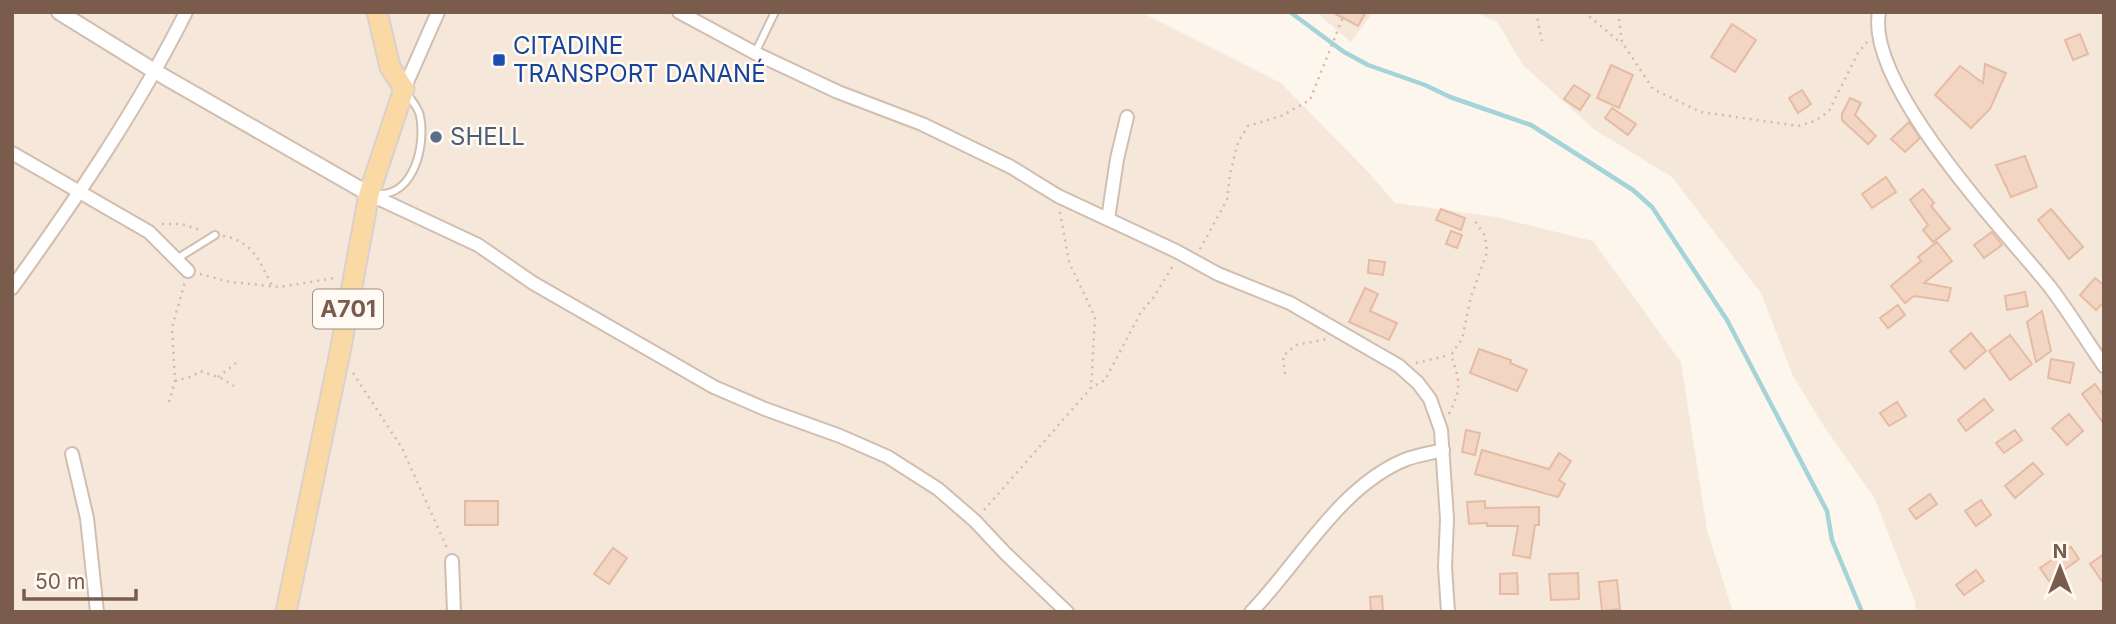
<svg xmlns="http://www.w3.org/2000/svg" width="2116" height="624" font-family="Inter,sans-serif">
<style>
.residential{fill:#f5e8da}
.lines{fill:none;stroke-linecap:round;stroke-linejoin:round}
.stream{stroke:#a5d3da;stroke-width:4.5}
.building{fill:#f3d5c3;stroke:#e6bba3;stroke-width:2}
.service-casing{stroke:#d1beb0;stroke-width:10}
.minor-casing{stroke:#d1beb0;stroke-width:16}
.tertiary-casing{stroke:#d1beb0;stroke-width:18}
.primary-casing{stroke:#dad1cd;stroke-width:23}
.path{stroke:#d9b8a5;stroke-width:2.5;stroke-dasharray:2 5;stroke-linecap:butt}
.service{stroke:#fff;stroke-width:6}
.minor{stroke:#fff;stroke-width:12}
.tertiary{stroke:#fff;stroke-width:14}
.primary{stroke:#fbd9a5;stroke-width:19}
.transit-dot{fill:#1a4fb4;stroke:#fffaf3;stroke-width:2.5}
.service-dot{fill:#5c6f8a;stroke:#fffaf3;stroke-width:2.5}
.labels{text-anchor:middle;stroke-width:5;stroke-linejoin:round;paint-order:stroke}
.shield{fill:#fffaf3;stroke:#a28b7f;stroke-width:2}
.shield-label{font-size:23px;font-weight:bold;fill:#7a5c4d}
.transit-label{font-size:24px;fill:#164399;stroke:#fffaf3;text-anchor:start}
.service-label{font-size:24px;fill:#4e5e75;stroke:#fffaf3;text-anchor:start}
</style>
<rect width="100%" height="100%" fill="#fdf6ec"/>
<g class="residential">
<path d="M12,12H1141L1281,83L1369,173L1395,203L1496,217L1593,241L1681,362L1707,530L1733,612H12Z"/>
<path d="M1316,12H1373L1351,42Z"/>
<path d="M1475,12H2104V612H1916L1915,602L1874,497L1825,428L1793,376L1761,293L1672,177L1595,130L1523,65L1497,22Z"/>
</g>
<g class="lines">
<path class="stream" d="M1290,12L1344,52L1368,65L1425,85L1450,97L1531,125L1633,190L1652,207L1727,320L1827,511L1832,540L1862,612"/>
</g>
<g class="building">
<path d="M1332,12H1366L1358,26Z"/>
<path d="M1732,24L1756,40L1735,72L1711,57Z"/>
<path d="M2080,34L2088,54L2073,60L2065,40Z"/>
<path d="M1985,64L2006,73L1990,109L1971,128L1935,95L1960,66L1983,83Z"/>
<path d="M1611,65L1633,75L1619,108L1597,98Z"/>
<path d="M1574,85L1590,95L1580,110L1564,99Z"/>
<path d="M1802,90L1811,104L1798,113L1789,98Z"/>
<path d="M1850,98L1861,103L1855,115L1876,136L1868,144L1842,120V114Z"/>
<path d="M1612,108L1636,124L1628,135L1605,118Z"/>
<path d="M1909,122L1920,138L1905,152L1891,139Z"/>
<path d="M2025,156L2037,187L2011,197L1996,165Z"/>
<path d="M1886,177L1896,192L1872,208L1862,194Z"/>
<path d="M1923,189L1934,203L1931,206L1950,229L1933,242L1923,230L1928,225L1910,200Z"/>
<path d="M1441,209L1465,218L1461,230L1436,220Z"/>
<path d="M2051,209L2083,247L2069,259L2038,220Z"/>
<path d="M1451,231L1462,235L1457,248L1446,244Z"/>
<path d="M1992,232L2002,245L1984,258L1974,245Z"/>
<path d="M1937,242L1952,261L1924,283L1951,288L1948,301L1914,296L1905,303L1891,286L1921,261L1918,257Z"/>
<path d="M1369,260L1385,262L1383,275L1368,273Z"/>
<path d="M2095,278L2104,285V302L2096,310L2080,295Z"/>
<path d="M1365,288L1378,294L1370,311L1397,323L1389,340L1349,322Z"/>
<path d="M2025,292L2028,306L2007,310L2005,296Z"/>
<path d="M1898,305L1905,315L1888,328L1880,318Z"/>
<path d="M2042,311L2051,351L2036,362L2027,322Z"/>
<path d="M1971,333L1986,351L1965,369L1950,351Z"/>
<path d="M2010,335L2032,364L2010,380L1989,351Z"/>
<path d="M1479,349L1511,360L1510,363L1527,370L1517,391L1470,373Z"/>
<path d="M2051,359L2074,363L2070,383L2048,378Z"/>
<path d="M2095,384L2104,396V424L2082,394Z"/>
<path d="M1984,399L1993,410L1966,431L1958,420Z"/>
<path d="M1897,402L1906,416L1889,426L1880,413Z"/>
<path d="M2069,414L2083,431L2067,445L2052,428Z"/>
<path d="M1466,430L1480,433L1475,455L1462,452Z"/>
<path d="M2015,430L2022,440L2004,453L1996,443Z"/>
<path d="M1482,450L1549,469L1559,453L1571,461L1559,480L1565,484L1558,497L1475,474Z"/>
<path d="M2033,463L2043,474L2015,498L2005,486Z"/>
<path d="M1930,494L1937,504L1916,519L1909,509Z"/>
<path d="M1981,500L1991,515L1976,526L1965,511Z"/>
<rect x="465" y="501" width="33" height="24"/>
<path d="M1485,501V508L1539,507V525H1535L1530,558L1513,555L1518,526H1487V523L1469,524L1467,502Z"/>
<path d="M2071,547L2079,559L2049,581L2040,568Z"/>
<path d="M613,548L627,558L609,584L594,574Z"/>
<path d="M2104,554V584L2090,564Z"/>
<path d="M1976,570L1984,581L1964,595L1956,585Z"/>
<path d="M1517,573L1518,594H1500V574Z"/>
<path d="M1578,573L1579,599L1551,600L1549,574Z"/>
<path d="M1617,580L1620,609L1602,611L1599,582Z"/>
<path d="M1382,596L1383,612H1371L1370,597Z"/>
</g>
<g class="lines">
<defs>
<g id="service">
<path d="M755,53L775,12"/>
<path d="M378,194C414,196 426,145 420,116C419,108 411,100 406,92"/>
<path d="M178,258L215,235"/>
</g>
<g id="minor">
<path d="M679,12L755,53L838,92L922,124L1011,167L1058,196L1176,251L1218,274L1290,303L1399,366L1418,383L1430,399L1441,430L1447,519L1445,567L1448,612"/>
<path d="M1879,12C1865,85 2005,231 2050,287C2069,312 2086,340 2104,366"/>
<path d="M404,89L438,12"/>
<path d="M12,153L149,232L188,271"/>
<path d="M369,194L478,245L533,283L714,387L765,409L840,436L888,457L938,489L975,521L1005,553L1067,612"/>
<path d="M1108,219L1117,159L1127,117"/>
<path d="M12,288C76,199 137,110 186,12"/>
<path d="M72,454L87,518L97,612"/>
<path d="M452,561L454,612"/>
<path d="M1251,612C1299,563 1340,485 1407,459C1418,455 1431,453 1443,450"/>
</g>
<path id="tertiary" d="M59,12L156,72L369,194"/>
<path id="primary" d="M286,612L340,352L369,194L404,89L390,67L377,12"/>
</defs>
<use href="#service" class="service-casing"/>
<use href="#minor" class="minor-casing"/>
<use href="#tertiary" class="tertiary-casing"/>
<use href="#primary" class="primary-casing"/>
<g class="path">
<path d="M1536,12L1542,41"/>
<path d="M1584,12L1622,44"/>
<path d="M1618,12L1622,42L1653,89L1701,112L1798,126L1815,121L1829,111L1858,53L1867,42"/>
<path d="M1060,212L1069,262L1095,317L1091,388"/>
<path d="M162,224H182L203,231"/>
<path d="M223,236C253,241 260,262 272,286"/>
<path d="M1200,249L1227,200L1230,174L1238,142L1248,126L1281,116L1310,100L1345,12"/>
<path d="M200,274L230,282L279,287L335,278"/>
<path d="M1416,363L1450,355"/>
<path d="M353,373L402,448L447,548"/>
<path d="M1285,374L1283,356L1296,345L1327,339"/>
<path d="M218,377L236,363"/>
<path d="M175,381L193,376L200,371L221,378L234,386"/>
<path d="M169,402L175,381L172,327L185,282"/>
<path d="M1449,414C1462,388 1460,381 1451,355L1462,339L1471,297L1487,252L1485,236L1475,221"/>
<path d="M984,510L1091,388L1105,380L1141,312L1153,298L1173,266"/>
</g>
<use href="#service" class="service"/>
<use href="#minor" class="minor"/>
<use href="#tertiary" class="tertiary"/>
<use href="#primary" class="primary"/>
</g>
<rect class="transit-dot" x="492" y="53" width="14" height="14" rx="3.5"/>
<circle class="service-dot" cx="436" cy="137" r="7"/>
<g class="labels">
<rect class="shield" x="313" y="289.5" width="70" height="39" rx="5"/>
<g class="shield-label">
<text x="348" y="317">A701</text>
</g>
<g class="transit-label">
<text x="513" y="54">CITADINE<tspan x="513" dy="28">TRANSPORT DANANÉ</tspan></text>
</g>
<g class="service-label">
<text x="450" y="145">SHELL</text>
</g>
</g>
<rect width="2116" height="624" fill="none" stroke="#7a5c4d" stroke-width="28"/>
<g transform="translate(2060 568)" stroke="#fffaf3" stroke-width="5" paint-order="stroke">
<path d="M0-5L12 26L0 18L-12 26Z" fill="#7a5c4d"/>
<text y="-10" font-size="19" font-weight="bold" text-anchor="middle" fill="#7a5c4d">N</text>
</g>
<path d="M24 589v10h112v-10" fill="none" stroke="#7a5c4d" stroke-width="3.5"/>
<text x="35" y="589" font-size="21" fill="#7a5c4d" stroke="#fffaf3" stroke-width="5" paint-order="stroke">50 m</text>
</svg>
